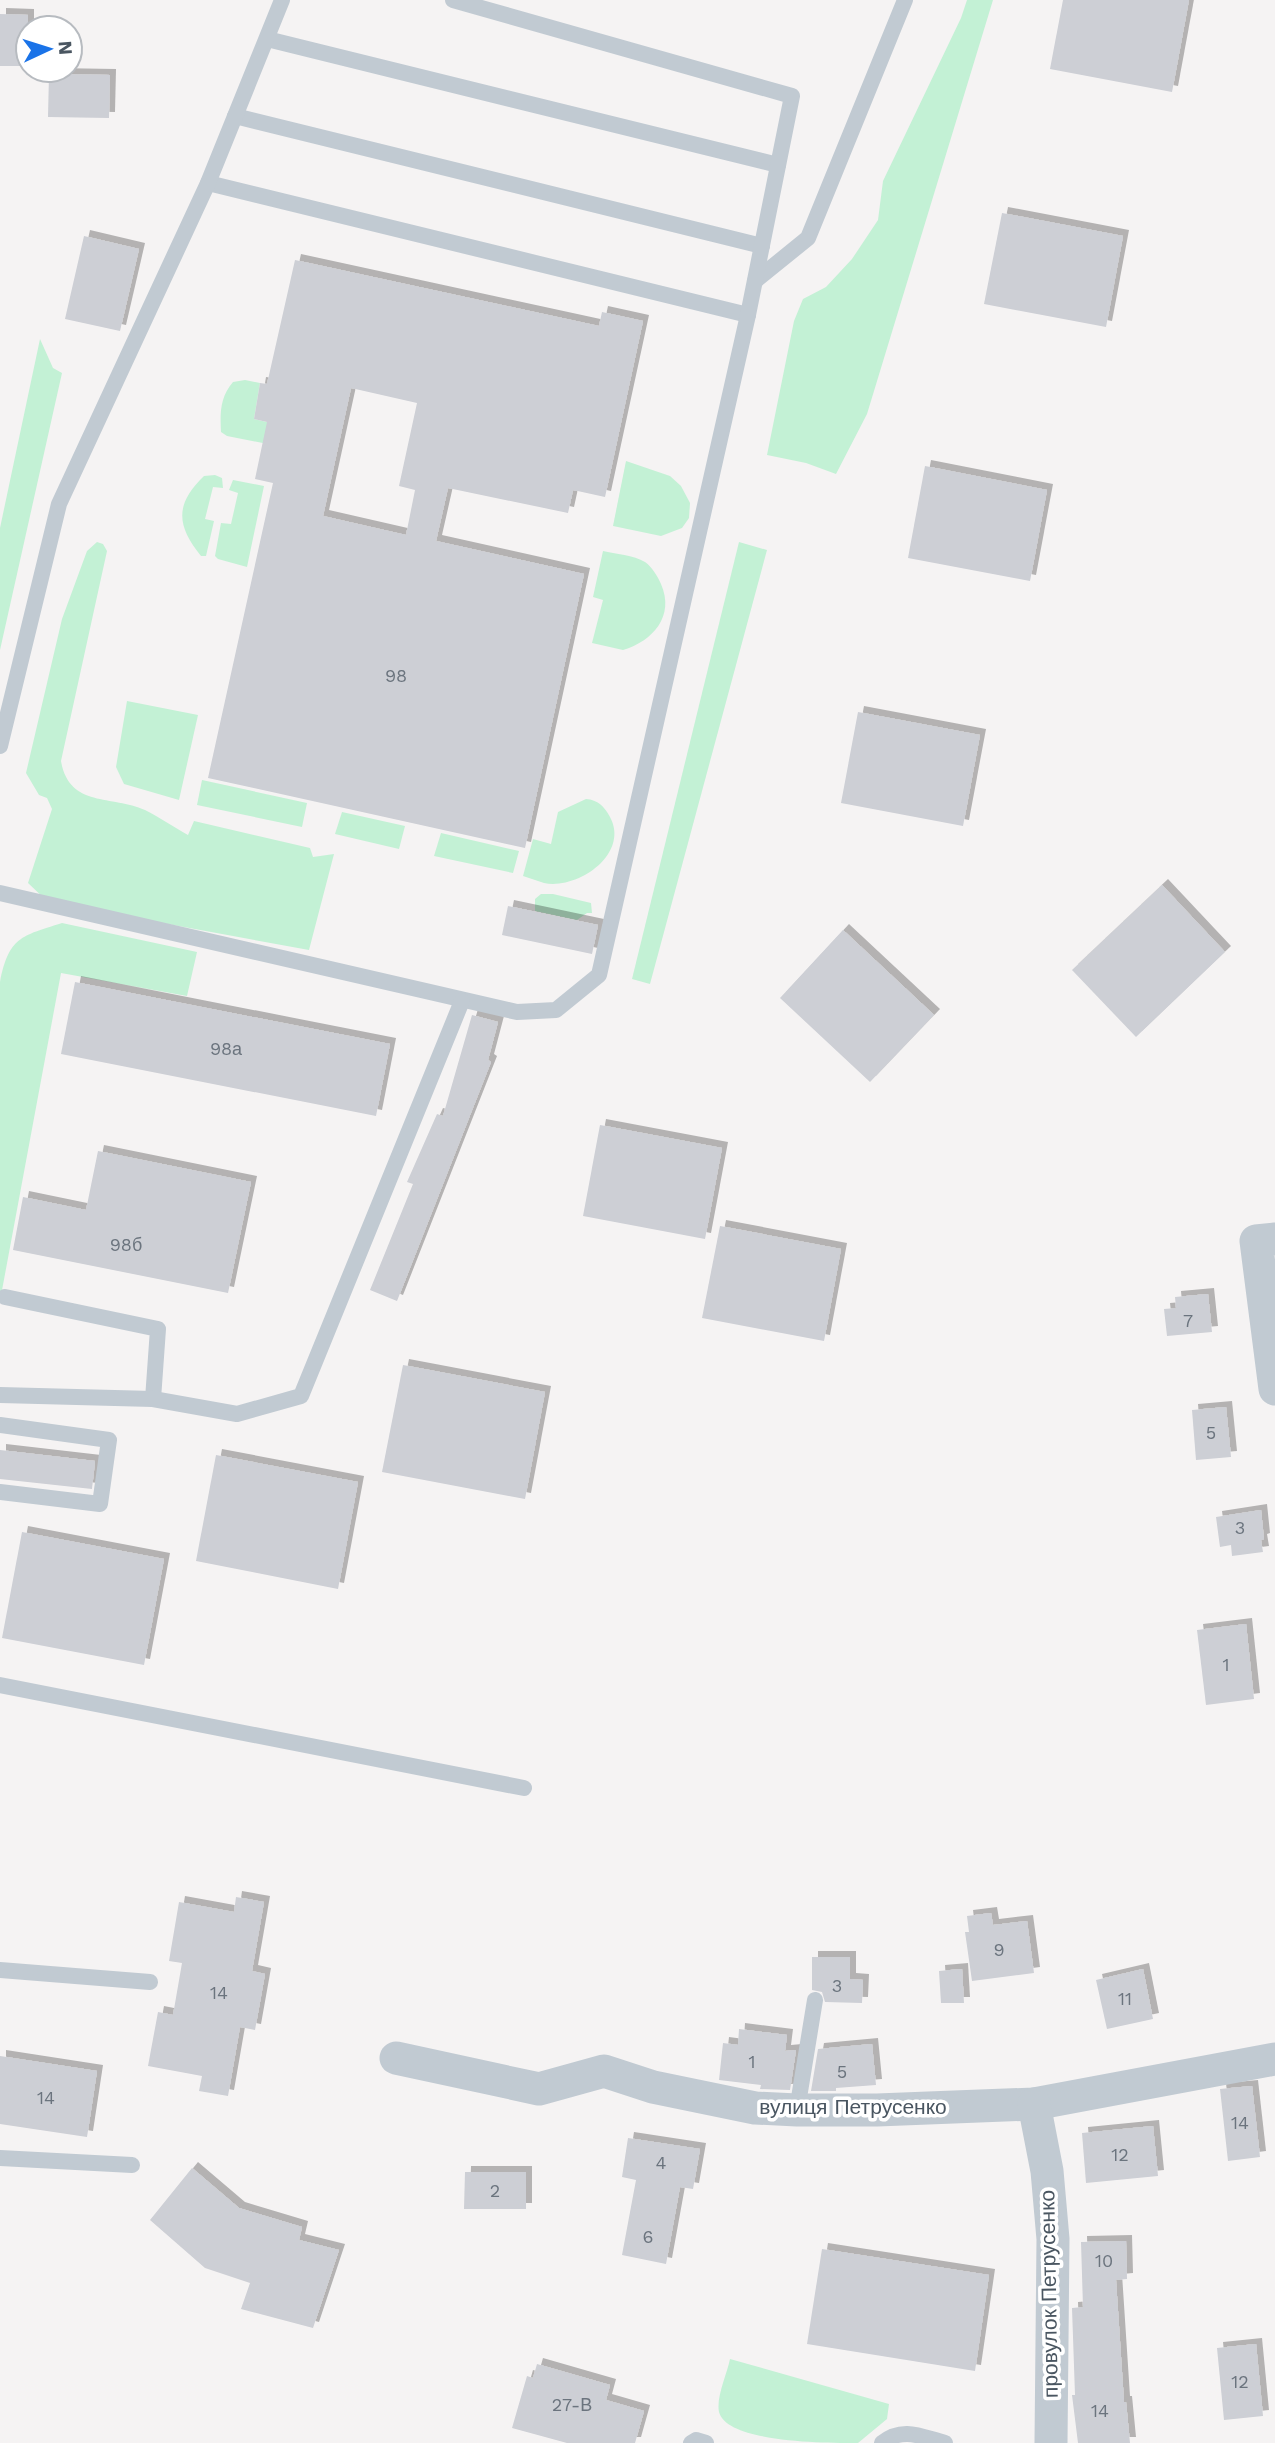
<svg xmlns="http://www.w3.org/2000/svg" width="1275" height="2443" font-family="'Work Sans',sans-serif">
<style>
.green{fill:#c3f1d5}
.building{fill:#cdcfd5;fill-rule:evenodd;filter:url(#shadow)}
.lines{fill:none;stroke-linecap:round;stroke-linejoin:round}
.service{stroke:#c1cad2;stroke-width:16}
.minor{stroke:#c1cad2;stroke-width:33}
.labels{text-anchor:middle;stroke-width:7;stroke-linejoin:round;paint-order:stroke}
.number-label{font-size:18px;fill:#6b747e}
.street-label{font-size:21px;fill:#4a5661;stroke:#fff}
</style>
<defs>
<filter id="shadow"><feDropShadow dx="6" dy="-6" stdDeviation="0" flood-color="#0004"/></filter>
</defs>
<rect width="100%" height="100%" fill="#f5f3f3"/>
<g class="green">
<path d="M967,0H993L867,414L836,474L806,463L767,455L794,321L803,299L826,287L852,259L878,220L883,181L961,18Z"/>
<path d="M40,339L53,368L62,373L0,650V528Z"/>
<path d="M245,380L260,383L254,419L271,423L273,445L227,436L221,432C220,413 220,397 233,382Z"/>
<path d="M626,461L670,476L681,486L690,503L689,518L682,528L661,536L613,526Z"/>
<path d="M215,475L222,478L223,488L213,487L205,519L214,521L206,556H201C176,525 175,504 204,476Z"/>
<path d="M233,480L264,486L247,567L218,559L215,556L221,523L231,524L238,493L229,490Z"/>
<path d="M97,542L103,544L107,551L61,761C69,808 112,795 145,810C159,817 174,827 188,835L194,821L310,848L313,857L334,854L309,950L48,902L28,883L52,809L47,798L39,795L26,773L62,619L87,551Z"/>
<path d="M739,542L767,550L650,984L632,979Z"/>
<path d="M603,551C615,554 634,555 645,562C652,567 658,577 661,584C675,616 653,641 623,650L592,643L603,600L593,597Z"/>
<path d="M127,701L198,715L179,800L124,784L116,767Z"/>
<path d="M202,780L307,803L302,827L197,805Z"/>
<path d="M586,799C598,800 604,806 610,817C630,854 578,890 544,883C537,881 530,878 523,876L533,839L551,844L558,812Z"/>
<path d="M342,812L405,826L399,849L335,834Z"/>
<path d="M441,833L519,851L513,873L434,856Z"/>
<path d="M541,894H553L591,903L592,913H587L577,920L535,911V899Z"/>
<path d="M62,923L197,952L187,996L61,973L0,1301V982C9,937 21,936 62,923Z"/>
<path d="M730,2359L889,2404L887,2419L858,2443C827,2443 727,2443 719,2412C716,2397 727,2374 730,2359Z"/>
</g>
<g class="building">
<path d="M1063,0H1189L1172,92L1050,69Z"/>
<path d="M0,14L28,15V66H0Z"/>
<path d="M49,74L110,75L109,118L48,117Z"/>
<path d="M1002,213L1123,236L1106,327L984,304Z"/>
<path d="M84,236L139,249L120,331L65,319Z"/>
<path d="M295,260L599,326L602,312L643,321L605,497L573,490L568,513L448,488L436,541L584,574L525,848L208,778L273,483L255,479L267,422L254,419L260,383L267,384ZM351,388L417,403L399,486L415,490L406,535L323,516Z"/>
<path d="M925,466L1047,490L1030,581L908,558Z"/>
<path d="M858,712L980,735L963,826L841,803Z"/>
<path d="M1162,885L1225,952L1136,1037L1072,970Z"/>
<path d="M508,906L598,925L592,954L502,935Z"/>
<path d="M843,930L934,1015L870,1082L780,998Z"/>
<path d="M75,982L390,1044L376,1116L61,1054Z"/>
<path d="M472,1015L498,1022L488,1060L491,1062L397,1301L370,1290L413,1184L407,1182L437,1114L443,1116Z"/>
<path d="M600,1125L722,1148L705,1239L583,1216Z"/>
<path d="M98,1151L251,1182L228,1293L13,1250L23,1197L86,1210Z"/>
<path d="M720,1226L841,1249L824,1341L702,1318Z"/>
<path d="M1208,1294L1212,1332L1167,1336L1164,1309L1176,1308L1175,1297Z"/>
<path d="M403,1365L545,1392L525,1499L382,1472Z"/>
<path d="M1226,1407L1231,1457L1196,1460L1192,1410Z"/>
<path d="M0,1450L95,1461L92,1489L0,1479Z"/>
<path d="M216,1455L358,1482L338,1589L196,1561Z"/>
<path d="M1261,1510L1264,1539L1261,1540L1263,1552L1232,1556L1231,1545L1220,1547L1216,1517Z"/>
<path d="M22,1532L164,1559L144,1665L2,1638Z"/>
<path d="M1246,1624L1254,1699L1206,1705L1197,1630Z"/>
<path d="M236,1897L264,1902L252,1971L265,1974L255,2030L240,2027L228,2096L199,2091L202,2076L148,2066L158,2012L173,2015L182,1963L169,1961L179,1902L234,1912Z"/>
<path d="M991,1913L993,1925L1027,1921L1034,1973L972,1981L965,1932H969L967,1916Z"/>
<path d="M812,1957H850V1979L863,1980L862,2003L825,2002L822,1992L812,1990Z"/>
<path d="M962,1969L964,2003H941L939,1971Z"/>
<path d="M1143,1969L1153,2019L1107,2029L1096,1980Z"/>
<path d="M739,2029L787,2035L785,2051L796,2050L790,2090L760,2089L761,2085L719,2080L723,2043L738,2045Z"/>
<path d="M872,2044L876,2085L836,2088V2091H811L818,2049Z"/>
<path d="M0,2056L97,2071L87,2137L0,2124Z"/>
<path d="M1252,2086L1260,2157L1228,2161L1220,2089Z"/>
<path d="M1153,2126L1158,2176L1086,2183L1082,2133Z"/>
<path d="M628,2138L700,2149L693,2189L680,2187L666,2264L622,2255L636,2180L622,2177Z"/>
<path d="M192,2168L239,2208L302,2227L299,2240L339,2250L313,2328L241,2309L250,2283L205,2268L150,2220Z"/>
<path d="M465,2172H526V2209H464Z"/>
<path d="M1126,2241L1127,2279L1116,2280L1124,2402H1126L1130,2443H1078L1072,2395H1075L1072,2308L1083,2307L1081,2242Z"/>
<path d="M822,2249L989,2275L975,2371L807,2344Z"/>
<path d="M1256,2344L1263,2416L1224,2420L1217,2348Z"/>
<path d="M537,2364L610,2385L606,2400L644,2411L635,2443H567L512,2428L527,2376L533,2378Z"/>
</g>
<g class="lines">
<g class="service">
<path d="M267,39L778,165"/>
<path d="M235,116L762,246"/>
<path d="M208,183L748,315"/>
<path d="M755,281L808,238L905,0"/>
<path d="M0,746L59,504L208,183L282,0"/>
<path d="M0,893L517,1012L556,1010L599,975L748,315L792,96L453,0"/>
<path d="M5,1297L158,1329L153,1399"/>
<path d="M0,1395L153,1399L237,1414L301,1396L462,1001"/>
<path d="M0,1425L109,1440L100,1504L0,1492"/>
<path d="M0,1685L524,1788"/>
<path d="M0,1970L150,1982"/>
<path d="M797,2110L815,2000"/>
<path d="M0,2158L132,2165"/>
<path d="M691,2443L696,2440L706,2443"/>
<path d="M882,2443C903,2426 922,2437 945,2443"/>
</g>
<g class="minor">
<path d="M1275,1239L1256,1241L1275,1389"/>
<path d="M396,2058L539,2089L604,2071L653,2087L755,2108L797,2110H877L1034,2104L1275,2059"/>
<path d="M1034,2104L1047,2171L1053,2239L1051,2443"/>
</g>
</g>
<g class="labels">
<g class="number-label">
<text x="396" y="682">98</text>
<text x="226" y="1055">98а</text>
<text x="126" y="1251">98б</text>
<text x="1188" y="1327">7</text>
<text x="1211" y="1439">5</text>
<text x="1240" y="1534">3</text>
<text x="1226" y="1671">1</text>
<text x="999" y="1956">9</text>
<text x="837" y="1992">3</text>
<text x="219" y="1999">14</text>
<text x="1125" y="2005">11</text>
<text x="752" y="2068">1</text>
<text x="842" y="2078">5</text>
<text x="46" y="2104">14</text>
<text x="1240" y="2129">14</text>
<text x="1120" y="2161">12</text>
<text x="661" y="2169">4</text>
<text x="495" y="2197">2</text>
<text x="648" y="2243">6</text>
<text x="1104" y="2267">10</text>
<text x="1240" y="2388">12</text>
<text x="572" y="2411">27-В</text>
<text x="1100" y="2417">14</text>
</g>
<g class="street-label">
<text x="853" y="2114">вулиця Петрусенко</text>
<text transform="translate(1049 2294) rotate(-91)" y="7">провулок Петрусенко</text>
</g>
</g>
<g transform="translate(49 49) rotate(86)"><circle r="33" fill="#ffffff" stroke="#b7bbc0" stroke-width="2"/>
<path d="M0-5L12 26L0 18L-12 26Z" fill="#1a73e8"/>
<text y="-10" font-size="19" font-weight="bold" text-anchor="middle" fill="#4a5661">N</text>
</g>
</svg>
